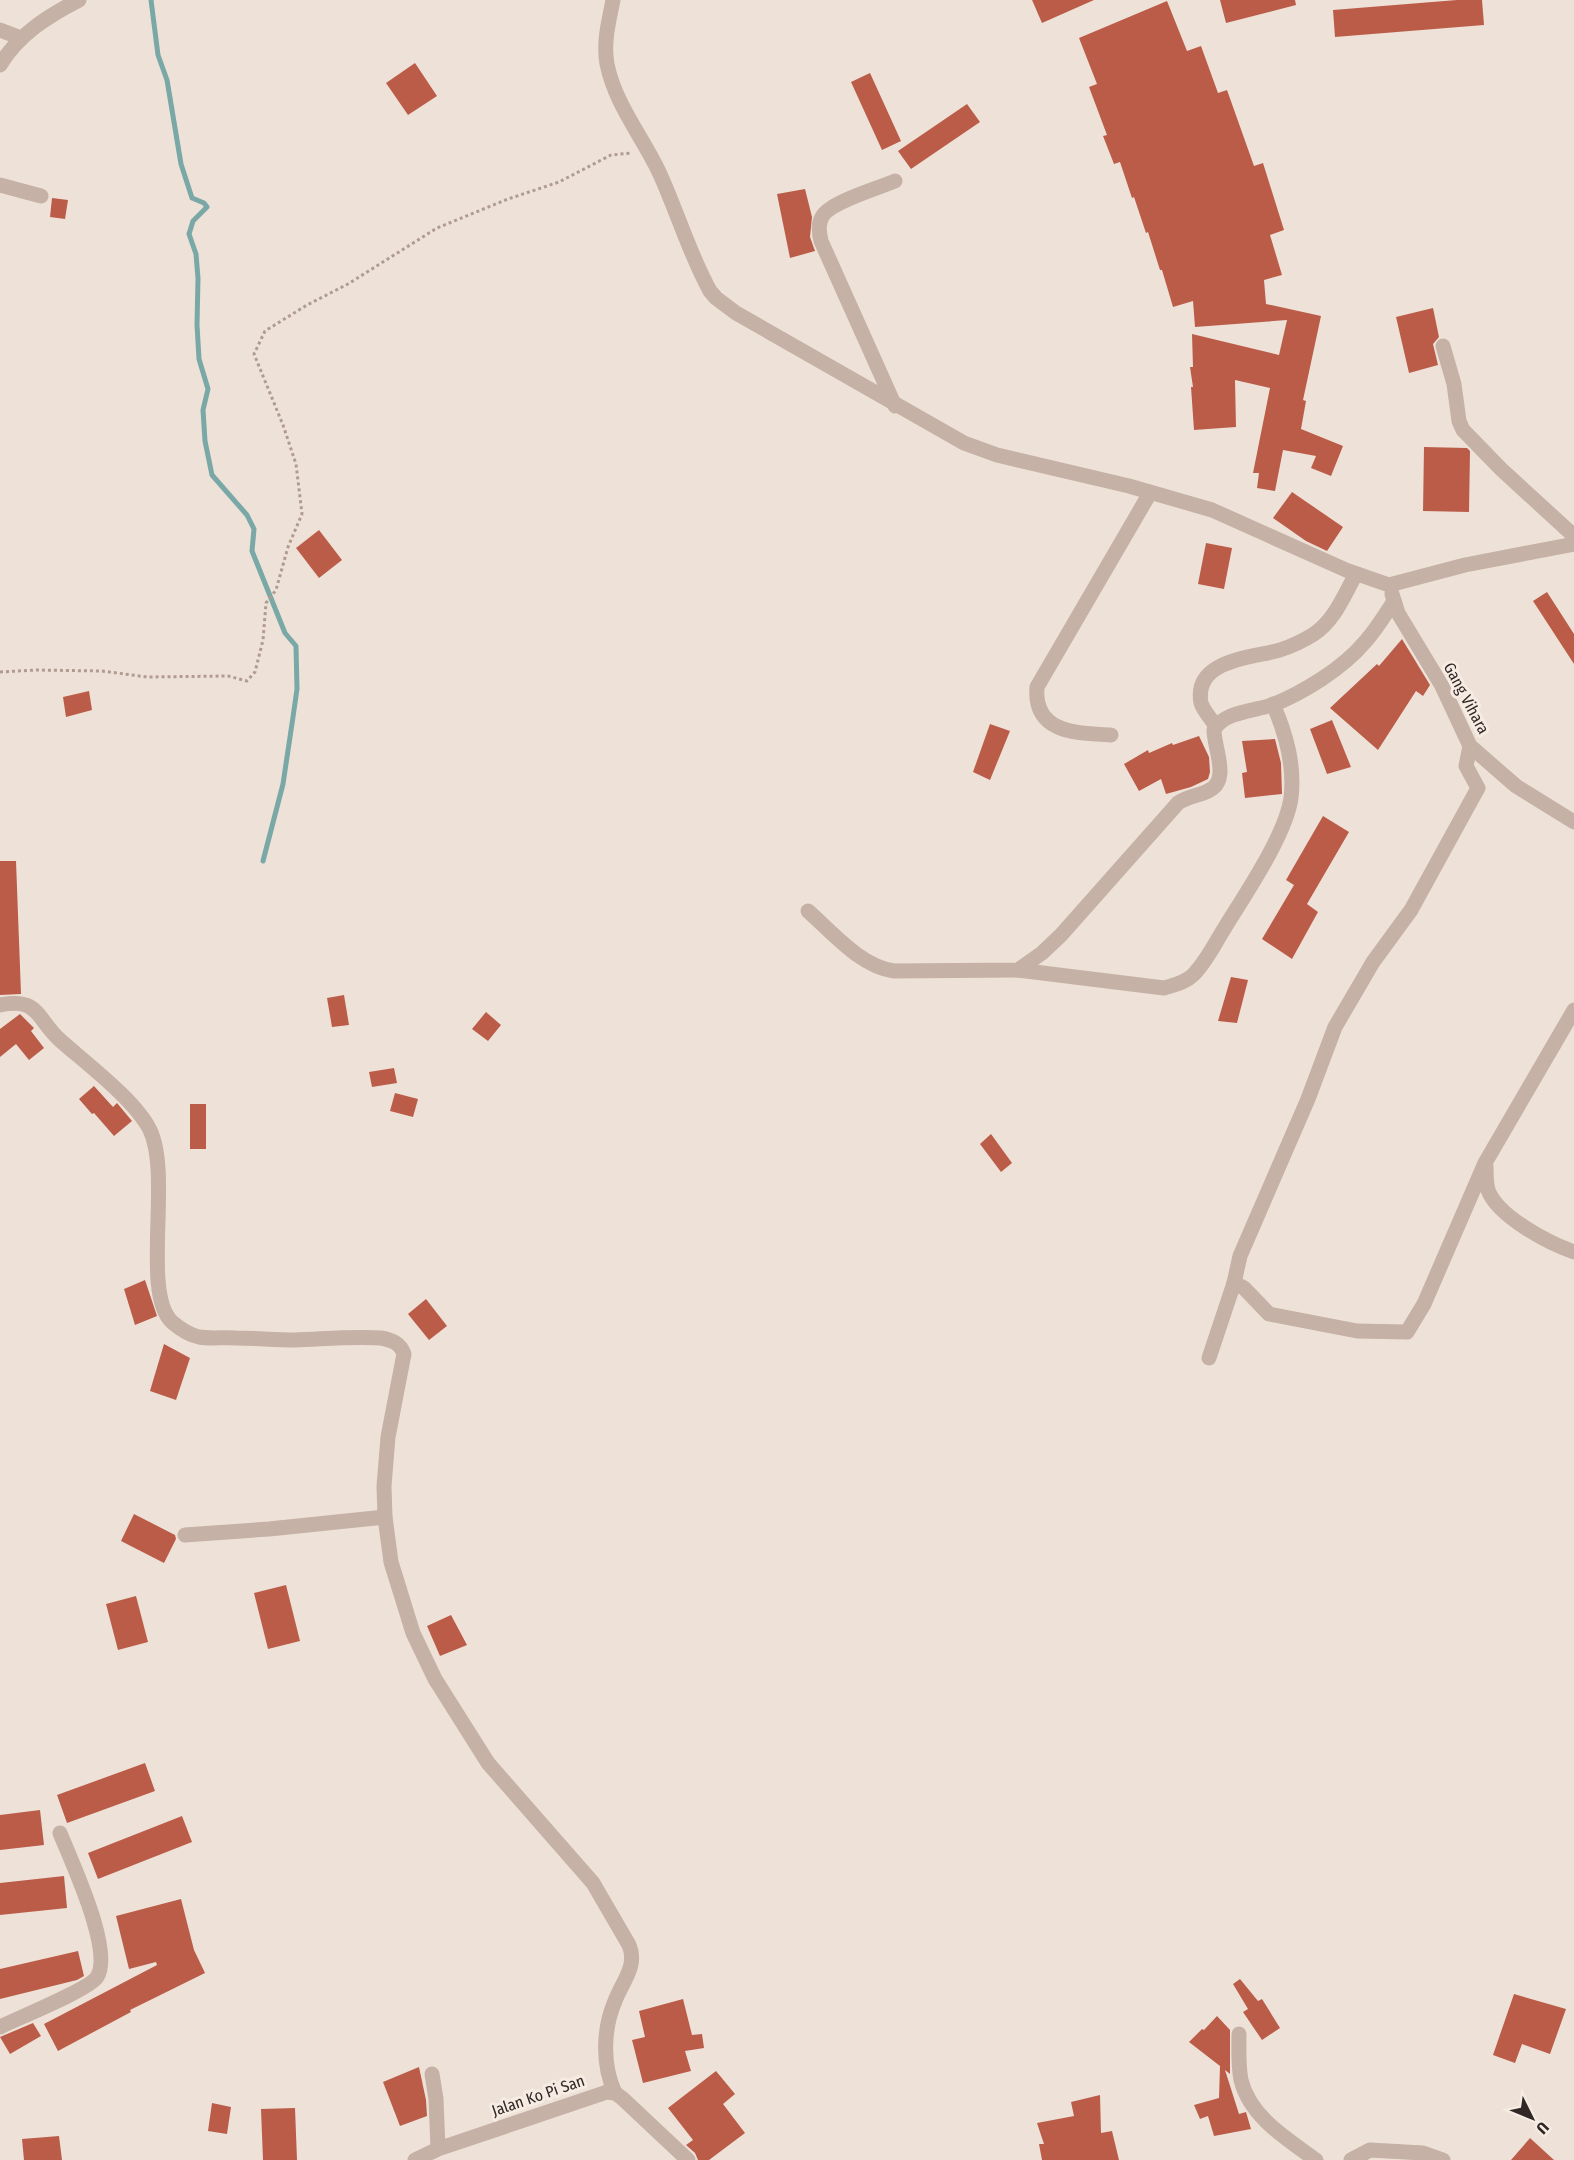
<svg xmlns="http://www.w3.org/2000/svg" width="1574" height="2160" font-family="'Fira Sans Condensed',sans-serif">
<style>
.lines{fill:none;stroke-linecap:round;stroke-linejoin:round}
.stream{stroke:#79a8a7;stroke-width:5}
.building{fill:#bb5c49}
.path{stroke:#b09b90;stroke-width:3;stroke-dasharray:3 3;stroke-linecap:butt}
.minor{stroke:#c5b1a5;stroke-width:15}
.labels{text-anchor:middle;stroke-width:6;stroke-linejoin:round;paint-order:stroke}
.street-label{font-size:16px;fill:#312826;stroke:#f7ece3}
</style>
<rect width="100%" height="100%" fill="#eee2d8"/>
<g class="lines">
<path class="stream" d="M151,0L158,55L167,80L181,164L192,198L204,203L207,207L193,221L189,234L196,254L198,278L197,325L199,359L208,389L203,410L205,441L212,475L247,515L254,529L252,551L285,633L296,646L297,689L293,717L283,784L263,861"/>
</g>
<g class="building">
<path d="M1032,0H1094L1042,23Z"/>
<path d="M1220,0H1295L1296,5L1226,23Z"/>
<path d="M1457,0H1482L1484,25L1335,37L1333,10Z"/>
<path d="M1167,1L1187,51L1201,46L1218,93L1227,90L1254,166L1263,163L1284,230L1270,235L1282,275L1264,280L1266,304L1321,316L1303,400L1306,401L1301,429L1343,446L1331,476L1311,468L1316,456L1283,450L1275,491L1257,488L1259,473H1253L1270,388L1235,380L1236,427L1194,430L1191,387H1193L1190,367H1193L1192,334L1279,355L1287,320L1195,327L1193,301L1173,307L1162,270H1160L1148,232L1146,233L1134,197L1132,198L1120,162L1114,164L1103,136L1107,135L1089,87L1097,84L1079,38Z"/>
<path d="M415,63L437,96L408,115L386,83Z"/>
<path d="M870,73L901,141L882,150L851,82Z"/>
<path d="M967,104L980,122L911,169L898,151Z"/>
<path d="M805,189L812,217L810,237L815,251L790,258L777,194Z"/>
<path d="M52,198L68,200L65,219L50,217Z"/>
<path d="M1433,308L1439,337L1433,344L1438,365L1409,373L1396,317Z"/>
<path d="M1424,447L1467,448L1470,451L1469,512L1423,511Z"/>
<path d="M1292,492L1343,527L1327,551L1306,541L1273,518Z"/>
<path d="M319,530L342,560L319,578L296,548Z"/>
<path d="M1206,543L1232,548L1224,589L1198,584Z"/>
<path d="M1547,592L1574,634V664L1533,601Z"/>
<path d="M1402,639L1430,685L1423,696L1416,691L1378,750L1330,708L1377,664L1379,666Z"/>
<path d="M89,691L92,710L66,717L63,697Z"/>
<path d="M1332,720L1351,767L1327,774L1310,729Z"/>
<path d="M990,724L1010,731L990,780L973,772Z"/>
<path d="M1199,736L1209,757L1210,772L1208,779L1191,787L1166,794L1161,779L1139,791L1124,764L1148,750L1149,753L1172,743L1173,745Z"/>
<path d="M1275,739L1281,763L1282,794L1245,798L1242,773L1247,772L1242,741Z"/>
<path d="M1323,816L1349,832L1307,904L1318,912L1292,959L1262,939L1294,885L1286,880Z"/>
<path d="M0,861H16L21,994L0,995Z"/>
<path d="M1231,977L1248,980L1237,1023L1218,1021Z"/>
<path d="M344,995L349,1025L332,1027L327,998Z"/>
<path d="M486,1012L501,1025L488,1041L472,1029Z"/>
<path d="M20,1014L34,1028L31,1031L44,1048L29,1060L16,1044L0,1057V1029Z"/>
<path d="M394,1068L397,1083L372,1087L369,1072Z"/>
<path d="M94,1086L113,1107L117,1103L132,1121L114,1136L94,1113L92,1114L79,1099Z"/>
<path d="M395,1093L418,1099L413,1117L390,1111Z"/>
<rect x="190" y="1104" width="16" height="45"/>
<path d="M991,1134L1012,1163L1001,1172L980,1144Z"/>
<path d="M145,1280L157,1316L135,1325L124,1289Z"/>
<path d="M426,1299L447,1326L429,1340L408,1314Z"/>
<path d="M164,1344L190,1358L176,1400L150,1391Z"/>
<path d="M134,1514L175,1535L176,1539L164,1563L121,1541Z"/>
<path d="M286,1585L300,1641L268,1649L254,1593Z"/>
<path d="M136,1596L148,1642L118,1650L106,1604Z"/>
<path d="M451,1615L467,1645L440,1656L427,1626Z"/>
<path d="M145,1763L155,1791L67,1823L57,1795Z"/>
<path d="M40,1810L44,1845L0,1850V1815Z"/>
<path d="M182,1816L192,1842L98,1879L88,1853Z"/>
<path d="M64,1876L67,1908L0,1915V1883Z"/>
<path d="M181,1899L194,1950L205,1973L130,2010L131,2012L58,2051L44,2024L157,1965L156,1962L129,1969L116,1916Z"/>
<path d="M78,1951L84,1976L77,1980L0,1999V1969Z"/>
<path d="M1240,1979L1258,2001L1262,1999L1280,2028L1262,2040L1243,2012L1248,2009L1233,1984Z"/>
<path d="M1514,1994L1566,2009L1550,2054L1522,2044L1515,2063L1493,2055Z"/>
<path d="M683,1999L692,2035L702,2034L704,2048L685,2051L691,2071L643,2083L632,2040L645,2037L639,2011Z"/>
<path d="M1217,2016L1230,2030V2074L1225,2070L1239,2114L1246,2112L1251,2129L1214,2136L1208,2116L1200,2119L1194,2105L1219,2098L1220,2066L1189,2042L1202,2029L1204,2030Z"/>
<path d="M33,2023L41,2036L10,2054L0,2037Z"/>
<path d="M419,2067L426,2100L427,2116L400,2126L383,2082Z"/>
<path d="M716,2071L735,2094L723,2104L745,2133L709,2160H698L695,2153L686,2145L693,2140L668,2108Z"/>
<path d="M1100,2095L1101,2133L1112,2131L1119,2160H1042L1039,2144H1044L1037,2123L1074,2116L1071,2102Z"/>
<path d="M212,2103L231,2107L227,2134L208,2131Z"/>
<path d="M295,2108L297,2160H263L261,2109Z"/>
<path d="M59,2136L62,2160H24L22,2139Z"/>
<path d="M1530,2138L1554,2160H1511Z"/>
</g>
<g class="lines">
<path class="path" d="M0,672L36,670L102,671L147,677L228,676L247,681L255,672L263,640L266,603L276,590L288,547L302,514L296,464L283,425L254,354L265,331L307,305L348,284L437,228L508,199L559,182L611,155L632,153"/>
<g class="minor">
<path d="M613,0C609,21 603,42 607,64C615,104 642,136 659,172C677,211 689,253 710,291L716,298L736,313L964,443L997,455L1129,486L1212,510L1346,570L1389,585L1465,565L1574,544"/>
<path d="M0,30L21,38"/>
<path d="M0,65C19,34 48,16 79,0"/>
<path d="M895,181C879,188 829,202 822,217C818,224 819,233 821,241L895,406"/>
<path d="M0,185L41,196"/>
<path d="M1443,346L1454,384L1459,421L1463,430L1501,469L1574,536"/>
<path d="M1392,594L1398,613L1442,686L1470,746L1516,786L1574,822"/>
<path d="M1216,726C1211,719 1203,710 1201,703C1193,659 1253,658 1280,650C1292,646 1303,641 1314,634C1335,620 1344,595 1356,574"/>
<path d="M1111,735C1078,733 1033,734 1037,687L1150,493"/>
<path d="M1470,746L1466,766L1478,788L1411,910L1373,962L1335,1027L1308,1099L1240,1256L1234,1283L1244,1288L1269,1314L1357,1331L1407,1332L1424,1304L1485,1163L1574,1010"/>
<path d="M808,911C833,933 860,966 894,971L1018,970L1042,953L1061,935L1178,803C1188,796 1198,796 1208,791C1231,781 1214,749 1214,730C1223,712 1254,711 1272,705C1303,693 1343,668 1364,643C1376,630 1385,615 1394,601"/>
<path d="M1018,970L1164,988C1174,985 1185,983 1193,975C1206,962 1214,945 1224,929C1244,896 1286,835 1291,798C1295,765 1286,734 1273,704"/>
<path d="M0,1005C40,997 36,1019 61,1041C87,1064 135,1100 150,1130C172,1176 141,1293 172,1322C179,1328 190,1335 199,1337C211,1339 224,1337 236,1338C255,1338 275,1340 295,1340C324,1339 353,1336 381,1338C392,1340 400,1343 404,1354L388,1437L384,1486L385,1517L391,1562L413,1633L435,1679L488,1763L593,1883L629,1945C638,1966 622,1982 615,2001C603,2029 602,2065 615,2093"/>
<path d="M1486,1166C1486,1173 1486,1183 1488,1190C1498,1217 1549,1243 1574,1252"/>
<path d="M1209,1358L1234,1283"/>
<path d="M185,1535L269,1529L385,1517"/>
<path d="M0,2027C18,2018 90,1989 97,1977C114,1951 71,1861 60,1833"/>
<path d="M1239,2034C1239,2049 1238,2065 1241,2080C1250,2117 1287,2139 1316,2160"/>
<path d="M432,2074L436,2099L438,2149"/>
<path d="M415,2160L438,2149L607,2092L615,2093L622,2098L688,2160"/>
<path d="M1351,2160L1370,2150L1423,2153L1443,2160"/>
</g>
</g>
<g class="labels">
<g class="street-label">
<text transform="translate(1467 698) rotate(62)" y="6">Gang Vihara</text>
<text transform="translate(538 2095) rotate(-19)" y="6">Jalan Ko Pi San</text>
</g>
</g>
<g transform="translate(1532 2118) rotate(133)" stroke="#f7ece3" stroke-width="4.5" paint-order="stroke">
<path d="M0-4.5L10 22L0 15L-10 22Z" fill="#312826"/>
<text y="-9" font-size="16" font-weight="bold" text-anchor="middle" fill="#312826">U</text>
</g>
</svg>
